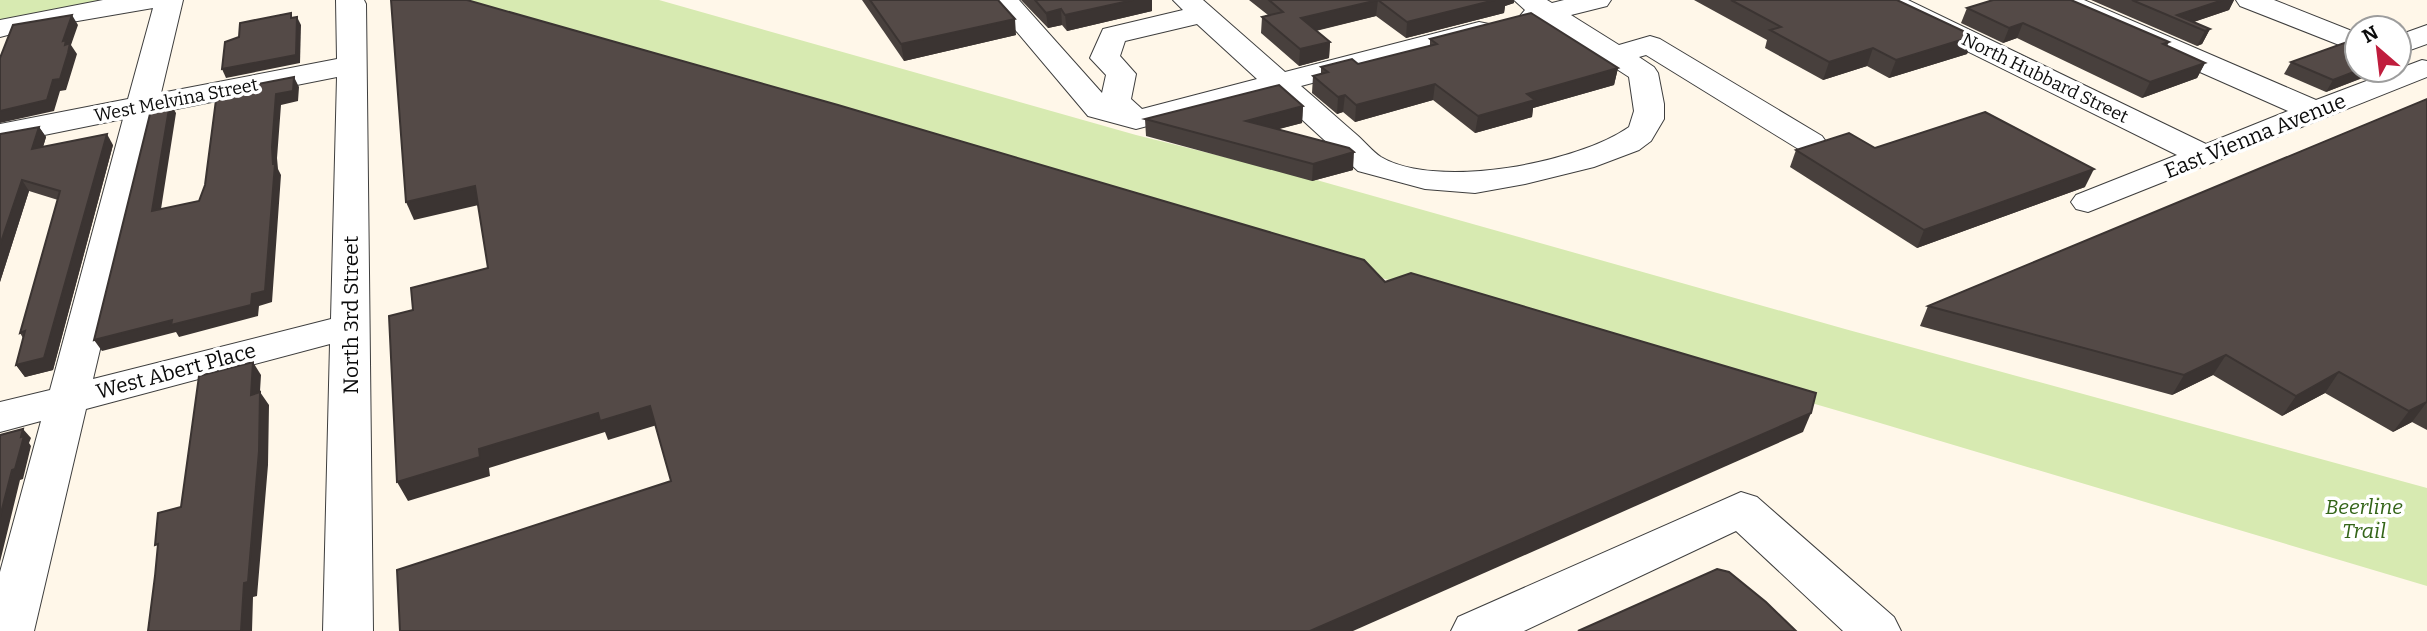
<svg xmlns="http://www.w3.org/2000/svg" width="2427" height="631" font-family="Bitter,serif">
<style>
.green{fill:#d7eab1}
.lines{fill:none;stroke-linecap:round;stroke-linejoin:round}
.minor-casing{stroke:#3e3e3e;stroke-width:2}
.minor{fill:#fff;fill-rule:evenodd}
.wall{fill:#48403d}
.shaded-wall{fill:#3b3432}
.building{fill:#544a47;stroke:#3b3432;stroke-width:2}
.labels{text-anchor:middle;stroke-width:7;stroke-linejoin:round;paint-order:stroke}
.far-street-label{font-size:18px;fill:#0b0b0b;stroke:#fff}
.street-label{font-size:21px;fill:#0b0b0b;stroke:#fff}
.park-label{font-size:21px;font-style:italic;fill:#346519;stroke:#fff}
</style>
<rect width="100%" height="100%" fill="#fff7e9"/>
<g class="green">
<path d="M0,0H120L0,24Z"/>
<path d="M426,0H659L1136,135L1313,179L1845,329L2427,488V586L1870,420Z"/>
</g>
<g class="lines">
<defs>
<g id="minor">
<path d="M103,0H183L161,93L337,59L336,0H364L366,4L373,631H323L330,344L86,409L34,631H0V572L41,421L0,432V402L50,390L123,119L0,144V124L128,99L153,8L31,29L0,37V20ZM337,77L331,319L93,379L156,113Z"/>
<path d="M990,0H1019L1102,93L1106,75L1090,58L1103,29L1183,10L1173,0H1203L1285,72L1479,22L1489,24L1493,30L1489,36L1301,86C1320,102 1338,119 1357,135C1365,142 1373,152 1381,157C1437,190 1578,163 1629,127L1634,111L1629,77L1544,22L1534,24L1524,22L1520,16L1525,10L1514,0H1547L1552,3L1564,0H1611L1607,6L1571,15L1619,45L1650,36L1660,39L1822,136L1827,143L1822,150L1811,153L1800,150L1646,55L1639,57L1654,67L1658,73L1664,104V119L1651,141L1639,150L1594,167L1525,184L1475,193L1425,189L1358,171L1273,93L1136,129L1088,116ZM1197,24L1257,79L1142,109L1131,99L1136,74L1120,56L1125,41Z"/>
<path d="M1872,0H1908L2206,144L2288,111L2051,6L2047,0H2084L2316,100L2422,60L2427,61V77L2088,212L2076,209L2071,202L2076,195L2177,155L1876,6Z"/>
<path d="M2236,0H2274L2357,33V52L2240,6Z"/>
<path d="M2427,25V44L2399,54V35Z"/>
<path d="M1741,492L1757,497L1894,617L1901,631H1843L1736,531L1524,631H1451L1458,617Z"/>
</g>
</defs>
<use href="#minor" class="minor-casing"/>
<use href="#minor" class="minor"/>
</g>
<g class="wall">
<path d="M862,0H998L1016,35L904,61Z"/>
<path d="M1021,0H1152V11L1067,31L1062,25L1048,28Z"/>
<path d="M1249,0H1514V3L1505,6L1504,13L1406,38L1376,16L1316,31L1330,42L1329,58L1299,66L1261,33L1262,17L1268,15Z"/>
<path d="M1694,0H1897L1974,36L1967,54L1889,78L1867,66L1823,80L1765,48L1767,40Z"/>
<path d="M1990,0H2071L2169,42L2167,46L2205,63L2197,78L2142,98L2017,38L2003,43L1961,23L1967,8L1991,1Z"/>
<path d="M2091,0H2234L2229,10L2193,22L2210,29L2202,44L2197,46Z"/>
<path d="M1430,39L1618,68L1614,85L1533,108L1532,117L1475,133L1433,100L1355,122L1343,112L1337,114L1312,93L1313,76L1321,74V67L1358,64L1430,46Z"/>
<path d="M2291,62L2381,71L2326,92L2284,74Z"/>
<path d="M2427,99V430L2412,422L2393,432L2325,393L2282,416L2213,375L2172,395L1920,326L1928,306Z"/>
<path d="M1303,106L1302,123L1278,129L1353,170L1312,181L1146,136L1145,119Z"/>
<path d="M39,127L46,137L43,147L113,145L53,370L25,377L16,365L23,338L20,333L58,200L29,191L0,282V134Z"/>
<path d="M1875,148L2085,187L1917,248L1790,167L1796,150Z"/>
</g>
<g class="shaded-wall">
<path d="M1133,0H1152V11L1067,31L1065,15Z"/>
<path d="M1378,0L1376,16L1301,34V18Z"/>
<path d="M1495,0H1514V3L1505,6L1504,13L1406,38L1407,22Z"/>
<path d="M2223,0H2234L2229,10L2188,24L2177,15Z"/>
<path d="M1061,9L1062,25L1048,28L1046,13Z"/>
<path d="M72,15L78,25L71,45L77,54L66,90L60,91L54,111L0,123V111L53,80L63,41Z"/>
<path d="M297,17L301,25L300,63L226,78L222,69Z"/>
<path d="M1015,19L1016,35L904,61L901,44Z"/>
<path d="M2023,23L2017,38L2003,43L2009,28Z"/>
<path d="M2210,29L2202,44L2197,46L2205,31Z"/>
<path d="M1974,36L1967,54L1889,78L1896,60Z"/>
<path d="M1330,42L1329,58L1299,66L1300,49Z"/>
<path d="M1873,48L1867,66L1823,80L1829,62Z"/>
<path d="M2205,63L2197,78L2142,98L2150,82Z"/>
<path d="M1618,68L1614,85L1533,108L1532,117L1475,133L1478,116L1527,94Z"/>
<path d="M2359,70H2382L2326,92L2333,80Z"/>
<path d="M294,77L299,87L298,101L281,105L277,158L278,169L281,175L272,302L259,306L258,316L179,337L176,332L102,351L94,340L252,294L273,164L272,147L276,94Z"/>
<path d="M1435,84L1433,100L1355,122L1356,105Z"/>
<path d="M1345,95L1343,112L1337,114L1338,97Z"/>
<path d="M170,103L176,113L159,222L152,211Z"/>
<path d="M1303,106L1302,123L1245,138L1246,121Z"/>
<path d="M39,127L46,137L39,160L32,149Z"/>
<path d="M107,134L113,145L53,370L25,377L16,365Z"/>
<path d="M1354,152L1353,170L1312,181L1313,164Z"/>
<path d="M2094,169L2085,187L1917,248L1924,230Z"/>
<path d="M22,180L29,191L0,282V245Z"/>
<path d="M475,186L483,204L414,220L406,202Z"/>
<path d="M2226,355L2213,375L2172,395L2184,375Z"/>
<path d="M253,362L261,375L259,408L251,395Z"/>
<path d="M2339,372L2325,393L2282,416L2296,396Z"/>
<path d="M260,392L269,405L268,465L257,596L253,597L252,631H241L244,583Z"/>
<path d="M2427,402L2412,422L2393,432L2409,411Z"/>
<path d="M650,406L657,425L608,440L605,432L489,468L490,476L408,501L397,482L479,449L598,413Z"/>
<path d="M1811,413L1803,432L1353,631H1310Z"/>
<path d="M23,429L31,438L29,443L31,446L23,479L20,480L0,562V517Z"/>
</g>
<g class="building">
<path d="M391,0H467L838,105L1364,260L1385,282L1411,273L1816,393L1811,413L1310,631H400L397,570L671,481L650,406L600,421L598,413L479,449L480,457L397,482L389,316L413,310L411,288L488,268L475,186L406,202Z"/>
<path d="M870,0H998L1015,19L901,44Z"/>
<path d="M1035,0H1133L1065,15L1061,9L1046,13Z"/>
<path d="M1269,0H1495L1407,22L1378,0L1301,18L1330,42L1300,49L1262,17L1283,12Z"/>
<path d="M1731,0H1897L1974,36L1896,60L1873,48L1829,62L1770,30L1781,27Z"/>
<path d="M1993,0H2071L2169,42L2163,44L2205,63L2150,82L2023,23L2009,28L1967,8Z"/>
<path d="M2132,0H2223L2177,15L2210,29L2205,31Z"/>
<path d="M291,13V18L297,17L296,55L222,69L225,42L239,37L240,23Z"/>
<path d="M1531,13L1618,68L1527,94L1535,100L1478,116L1435,84L1356,105L1345,95L1338,97L1313,76L1328,72L1321,67L1352,59L1358,64L1437,44L1430,39Z"/>
<path d="M72,15L63,41L66,40L65,45L70,43L68,53L60,79L53,80L47,100L0,111V58L13,25Z"/>
<path d="M2347,42L2357,46V70H2359L2333,80L2291,62Z"/>
<path d="M294,77L293,91L276,94L272,147L273,164H275L265,291L252,294L251,305L171,325L172,320L94,340L152,106L170,103L152,211L199,201L205,185L217,92Z"/>
<path d="M1279,85L1303,106L1246,121L1349,148L1354,152L1313,164L1145,119Z"/>
<path d="M2427,99V402L2409,411L2339,372L2296,396L2226,355L2184,375L1928,306Z"/>
<path d="M1985,112L2094,169L1924,230L1796,150L1849,133L1875,148Z"/>
<path d="M39,127L32,149L107,134L44,358L16,365L25,331L20,333L60,191L22,180L0,245V134Z"/>
<path d="M253,362L251,395L260,392L259,451L248,582L244,583L241,631H148L155,576L158,544L155,545L158,513L181,507L199,376Z"/>
<path d="M23,429L21,437L24,436L15,469L12,470L0,517V435Z"/>
<path d="M1717,569L1729,572L1766,602L1796,631H1578Z"/>
</g>
<g class="labels">
<g class="far-street-label">
<text transform="translate(2045 78) rotate(26)" y="6">North Hubbard Street</text>
<text transform="translate(176 100) rotate(-11)" y="6">West Melvina Street</text>
</g>
<g class="street-label">
<text transform="translate(2255 136) rotate(-22)" y="7">East Vienna Avenue</text>
<text transform="translate(351 315) rotate(-90)" y="7">North 3rd Street</text>
<text transform="translate(176 371) rotate(-15)" y="7">West Abert Place</text>
</g>
<g class="park-label">
<text x="2364" y="514">Beerline<tspan x="2364" dy="24">Trail</tspan></text>
</g>
</g>
<g transform="translate(2378 49) rotate(332)"><circle r="33" fill="#ffffff" stroke="#9d9d9d" stroke-width="2"/>
<path d="M0-5L12 26L0 18L-12 26Z" fill="#c01d3d"/>
<text y="-10" font-size="19" font-weight="bold" text-anchor="middle" fill="#0b0b0b">N</text>
</g>
</svg>
